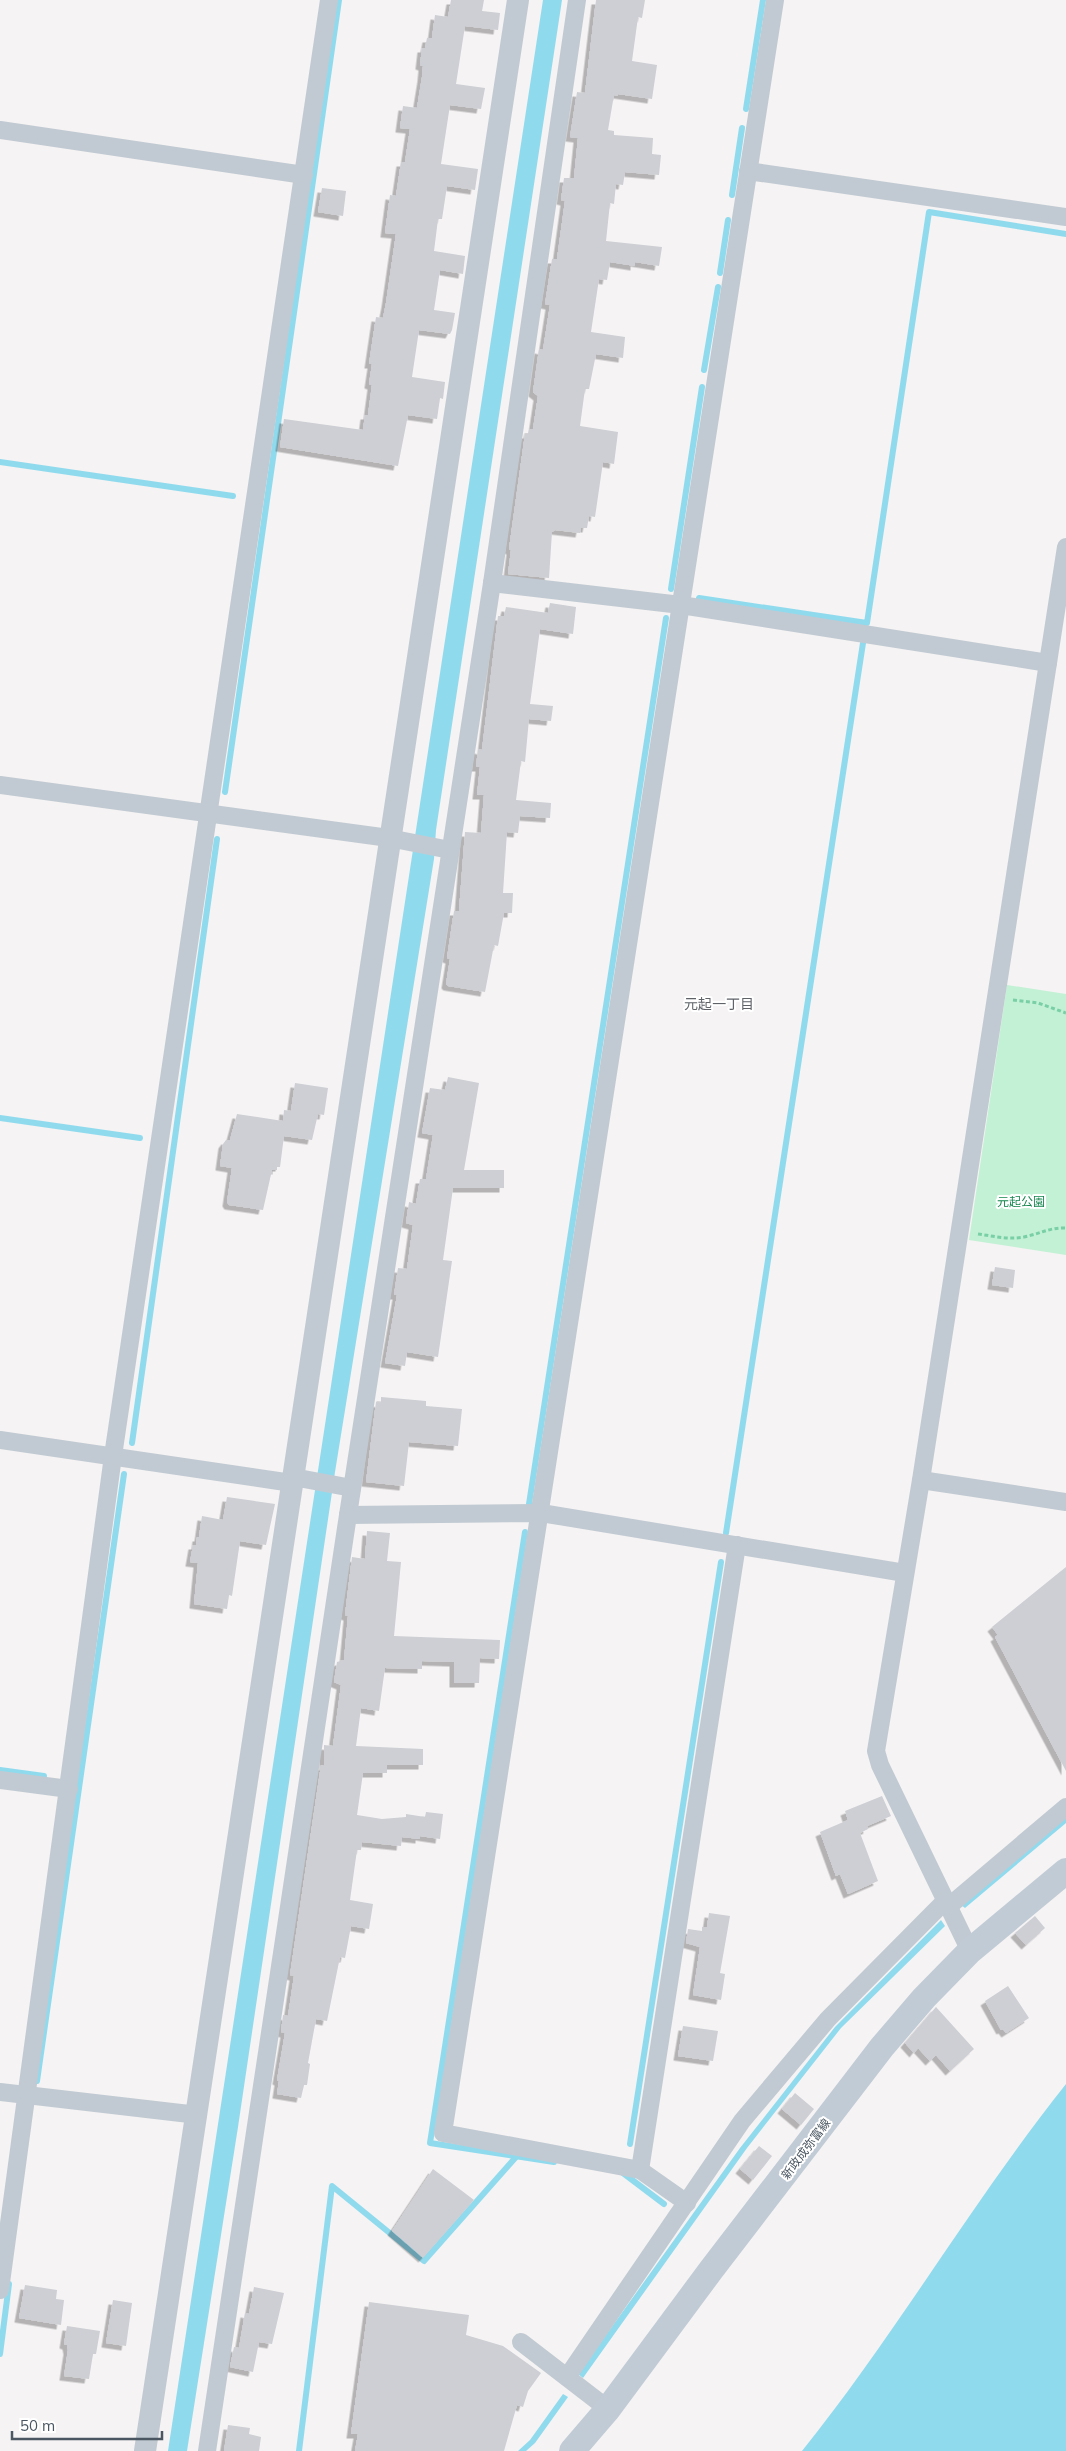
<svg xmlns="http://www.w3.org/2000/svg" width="1066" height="2451" font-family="Mulish,'Noto Sans JP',sans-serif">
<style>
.green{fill:#c3f1d5}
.water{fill:#90daee}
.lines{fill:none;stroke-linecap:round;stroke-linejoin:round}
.stream{stroke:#90daee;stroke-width:6}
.building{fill:#cdcfd5;filter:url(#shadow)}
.path{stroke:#7ad0a6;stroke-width:3;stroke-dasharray:4 2.5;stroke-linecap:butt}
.minor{stroke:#c1cad2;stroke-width:18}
.tertiary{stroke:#c1cad2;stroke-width:22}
.secondary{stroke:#c1cbd6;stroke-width:26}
.labels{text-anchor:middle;stroke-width:4;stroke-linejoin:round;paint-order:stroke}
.park-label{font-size:12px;fill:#17864f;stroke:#fff}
.street-label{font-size:12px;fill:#4a5661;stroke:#fff}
.neighbourhood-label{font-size:14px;fill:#5f6368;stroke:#fff}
</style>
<defs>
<filter id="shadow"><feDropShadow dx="-4.5" dy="4.5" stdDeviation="0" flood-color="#0004"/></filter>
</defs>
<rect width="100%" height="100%" fill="#f5f3f3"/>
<path class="green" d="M1007,985L1066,994V1255L969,1240Z"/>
<g class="water">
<path d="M543,0H562L436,830L434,859L335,1472L238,2127L187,2451H168Z"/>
<path d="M1066,1814V1823L965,1908L961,1905Z"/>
<path d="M941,1920L945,1926L841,2028L747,2148L583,2378L578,2374L740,2148L835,2027Z"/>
<path d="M1066,2084V2451H802C896,2334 972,2202 1066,2084Z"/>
<path d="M563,2394L568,2397L535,2443L526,2451H518L530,2440Z"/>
</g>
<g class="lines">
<g class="stream">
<path d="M746,109L763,0"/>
<path d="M732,195L742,128"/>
<path d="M720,273L728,220"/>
<path d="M704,370L718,287"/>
<path d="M0,462L233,496"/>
<path d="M671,589L702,387"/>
<path d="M699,598L867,623L929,212L1066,234"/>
<path d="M225,792L339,0"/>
<path d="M0,1118L140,1138"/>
<path d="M132,1443L217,839"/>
<path d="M529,1504L666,618"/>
<path d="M525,1532L430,2143L554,2162"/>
<path d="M726,1533L863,643"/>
<path d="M0,1770L44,1776"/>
<path d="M37,2081L124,1474"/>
<path d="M630,2144L721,1562"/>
<path d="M623,2173L664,2204"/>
<path d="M0,2354L9,2284"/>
<path d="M299,2451L332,2186L424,2261L516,2157"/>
</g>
</g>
<g class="building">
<path d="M451,0H484L482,11L500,13L498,30L465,26L456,84L485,88L481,109L450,105L441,164L478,169L475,190L447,186L442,219H438L434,251L465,256L463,274L440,270L434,310L455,313L452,330L450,334L419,330L412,377L445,382L443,399L440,398L437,419L408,415L398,466L280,447L284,419L363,430L365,415H368L372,385L369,384L372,364H369L376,317L383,318L386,303L396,234L385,233L390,195L396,196L401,162H405L410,129L400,128L403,106L417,108L422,77L423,66L420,65L422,48H425L427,38H432L435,15L448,17Z"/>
<path d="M596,0H645L642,18L638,17L632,61L657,65L652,99L618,94V96L614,95L608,130L614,131V135L653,138L652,154L661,155L659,175L625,172L623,185L616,184L614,204L610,203L606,241L662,247L659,266L635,262V266L610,262L607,280L599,279L591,332L625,337L623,358L596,354L589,389H585L580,426L618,432L614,464L603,462L595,517L589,516L587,528H581L580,533L555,530L552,532L549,578L508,574L511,550L509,549L525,434H528L529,429H533L538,396L533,392L539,349L543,350L550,305L545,304L552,259H557L565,201L561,200L564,178H574L578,138L570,137L577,92L585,93Z"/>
<path d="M322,188L346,191L343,216L318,212Z"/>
<path d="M550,603L576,607L573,634L540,629L530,704L553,706L551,721L529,719L525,762L521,761L516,800L551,803L550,818L520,816L518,833L507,832L503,893H513L512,913H504L498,946L494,945L485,992L448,986L446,984L450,959L447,958L454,911H459L465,832L481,833L484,795H477L480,767H476L478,749L482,750L498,616H504L506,607L548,613Z"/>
<path d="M448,1077L479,1083L464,1170H504V1188H453L443,1260L452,1261L438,1357L407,1352L405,1366L385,1363L397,1295H394L398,1268L407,1269L413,1225L406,1223L409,1202L416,1204L420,1179H426L433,1135L422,1133L430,1088L445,1090Z"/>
<path d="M295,1083L328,1088L324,1115L318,1114L312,1140L284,1136L280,1167H277V1170H272L263,1210L229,1205L227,1202L232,1168L220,1166L223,1144L226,1140H230L237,1114L283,1121L284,1110L291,1111Z"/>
<path d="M995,1267L1015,1270L1013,1288L992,1285Z"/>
<path d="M381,1397L426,1401V1406L462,1409L458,1446L409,1442L404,1486L366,1482L376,1402L381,1403Z"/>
<path d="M227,1497L275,1504L266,1545L240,1541L232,1596L229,1595L227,1609L194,1604L198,1563L190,1562L193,1545H196L197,1537H199L202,1516L223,1520Z"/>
<path d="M367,1531L390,1533L387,1561L401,1562L394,1636L500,1640L499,1659L480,1658L479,1683H454V1662L422,1661V1669L385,1668L379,1711L361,1708L356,1746L423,1749V1765H387V1773H363L357,1815L382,1819L406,1817V1814L425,1817L426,1812L443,1814L440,1839L420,1836V1839L402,1837L401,1846L362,1842L361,1850H357L350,1900L373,1904L369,1929L351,1926L345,1958L340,1957L327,2021L316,2019L308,2063L310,2064L307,2085H304L301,2098L277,2094L279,2081L277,2080L285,2033L281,2032L283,2015L288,2016L294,1976L290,1975L321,1765L324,1766V1745L333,1746L341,1685L334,1682L337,1662L344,1660L348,1616L345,1615L352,1557L365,1559Z"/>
<path d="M1066,1567V1771L995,1637L998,1635L992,1627Z"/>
<path d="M882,1796L891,1816L867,1826L868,1829L860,1833L878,1881L848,1894L840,1874L836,1876L820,1832L848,1820L845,1811Z"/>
<path d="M709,1913L730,1916L720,1973L725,1974L721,2000L693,1995L700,1947L686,1943L688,1929L702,1931V1927H707Z"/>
<path d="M1035,1916L1045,1928L1026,1945L1015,1933Z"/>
<path d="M1008,1986L1029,2018L1006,2033L1003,2029L1001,2030L985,2001Z"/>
<path d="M936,2007L974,2049L950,2071L936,2055L930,2061L918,2048L914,2053L905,2043Z"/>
<path d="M683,2026L718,2031L713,2061L678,2056Z"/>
<path d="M795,2093L814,2109L801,2125L782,2109Z"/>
<path d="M759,2146L772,2156L753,2180L740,2169Z"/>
<path d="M433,2169L474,2200L423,2258L392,2231Z"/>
<path d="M25,2285L57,2290L56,2299L64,2300L61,2325L19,2318Z"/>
<path d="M254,2287L284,2293L272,2344L259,2342L253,2372L230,2367L234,2347L239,2348L245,2313L249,2314Z"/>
<path d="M113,2300L132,2303L126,2346L106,2343Z"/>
<path d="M369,2302L469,2315L466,2335L503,2346L541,2373L528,2391L523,2407L517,2405L504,2451H355L358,2434H351Z"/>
<path d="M67,2326L100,2331L96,2354H93L89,2379L64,2376L68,2350L67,2345L64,2344Z"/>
<path d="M228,2425L250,2428L249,2434L261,2437L259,2451H224Z"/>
</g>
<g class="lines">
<g class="path">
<path d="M1013,1000L1038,1003L1066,1013"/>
<path d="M978,1234C993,1236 1009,1240 1024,1237C1039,1234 1051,1227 1066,1228"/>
</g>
<g class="minor">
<path d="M0,130L304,175"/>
<path d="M748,171L1066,217"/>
<path d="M492,583L681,605L1048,663"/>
<path d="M0,785L389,838L450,850"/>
<path d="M0,1440L292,1483"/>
<path d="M293,1477L352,1488"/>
<path d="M921,1480L1066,1502"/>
<path d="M348,1515L541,1513L905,1573"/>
<path d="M0,1780L69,1789"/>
<path d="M948,1907L1066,1807"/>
<path d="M970,1951L880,1765L876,1751L921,1480L1066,547"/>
<path d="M0,2092L198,2115"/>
<path d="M640,2170L737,1545"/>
<path d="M687,2203L640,2170L443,2133L775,0"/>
<path d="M0,2290L113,1456L329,0"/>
<path d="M521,2342L608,2409"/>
<path d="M567,2377L742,2121L828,2019L945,1901"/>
<path d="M207,2451L348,1515L492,583L577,0"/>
</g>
<path class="tertiary" d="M145,2451L518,0"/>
<path class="secondary" d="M572,2451L608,2409L711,2270L882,2047L924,1998L970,1951L1066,1871"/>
</g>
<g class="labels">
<g class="park-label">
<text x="1021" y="1206">元起公園</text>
</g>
<g class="street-label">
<text transform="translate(806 2149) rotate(-53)" y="4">新政成弥富線</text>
</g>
<g class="neighbourhood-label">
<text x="719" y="1009">元起一丁目</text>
</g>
</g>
<path d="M12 2431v8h150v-8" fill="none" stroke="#4a5661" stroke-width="2.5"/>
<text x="20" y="2431" font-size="15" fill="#4a5661" stroke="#ffffff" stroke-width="4" paint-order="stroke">50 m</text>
</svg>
